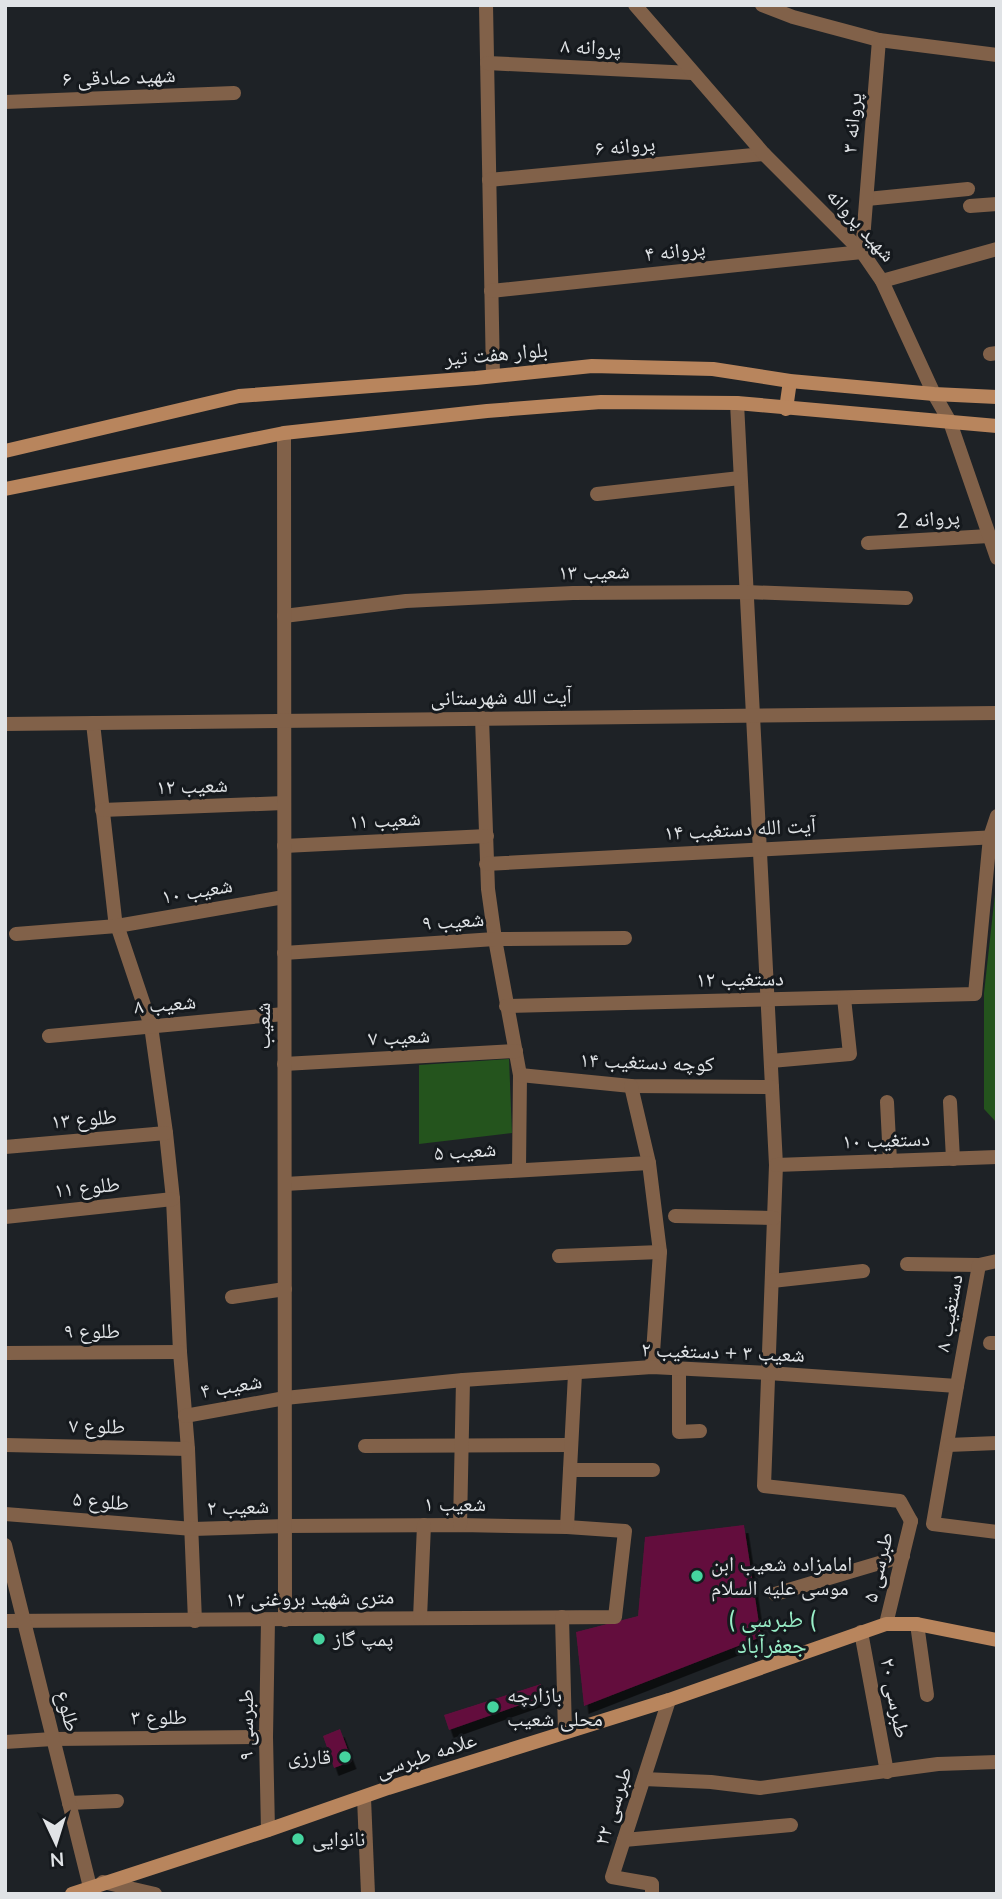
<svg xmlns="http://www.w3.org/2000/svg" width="1002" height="1899" font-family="'Nunito Sans','Noto Naskh Arabic',sans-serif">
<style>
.green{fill:#24541d}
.building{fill:#63103d;filter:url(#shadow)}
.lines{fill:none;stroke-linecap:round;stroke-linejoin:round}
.minor{stroke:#816149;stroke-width:14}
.tertiary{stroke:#816149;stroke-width:14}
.secondary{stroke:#b8855d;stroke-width:14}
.poi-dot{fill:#45d49f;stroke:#15191d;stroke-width:2.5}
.labels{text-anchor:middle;stroke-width:6;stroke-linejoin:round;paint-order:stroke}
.street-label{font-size:21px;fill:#e0e3e6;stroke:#15191d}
.poi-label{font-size:21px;fill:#e0e3e6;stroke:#15191d;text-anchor:start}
.neighbourhood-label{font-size:23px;fill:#99efc8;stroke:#15191d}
</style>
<defs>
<filter id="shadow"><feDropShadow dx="4.5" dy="8" stdDeviation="0" flood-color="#0009"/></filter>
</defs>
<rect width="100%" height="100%" fill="#1e2226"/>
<g class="green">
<path d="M997,876V1123L984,1109V993Z"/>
<path d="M509,1059L512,1133L419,1144V1065Z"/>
</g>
<g class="building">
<path d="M744,1525L761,1637L584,1706L576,1632L638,1616L645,1537Z"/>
<path d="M541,1684L540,1698L449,1730L444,1715Z"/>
<path d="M340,1729L352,1761L334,1768L323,1736Z"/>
</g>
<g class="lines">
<g class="minor">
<path d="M486,5L493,376"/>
<path d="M762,5L793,17L879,40L997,55"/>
<path d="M487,63L692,73"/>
<path d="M5,102L234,93"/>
<path d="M489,180L764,154"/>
<path d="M867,199L968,189"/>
<path d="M970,206L997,204"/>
<path d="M882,281L997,249"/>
<path d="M491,291L862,252L879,40"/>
<path d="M990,354L997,353"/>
<path d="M737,403L776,1165L764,1486L900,1501L911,1521"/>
<path d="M597,494L740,478"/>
<path d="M868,543L989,536"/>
<path d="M284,616L406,601L573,593L746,592L906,598"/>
<path d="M482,718L488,889L495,939L520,1075L519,1169"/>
<path d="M93,723L115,919L151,1026L166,1133L173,1199L180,1352L188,1449L195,1621"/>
<path d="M102,810L284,803"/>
<path d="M284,846L487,836"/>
<path d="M486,864L997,837"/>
<path d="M16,934L117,926L284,897"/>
<path d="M284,953L495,939L625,938"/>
<path d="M506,1006L975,994L990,837L997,816"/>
<path d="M49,1036L284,1014"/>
<path d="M771,1061L850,1054L844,998"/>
<path d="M284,1064L516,1051"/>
<path d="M520,1075L631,1086L772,1087"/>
<path d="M631,1086L649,1163L660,1252L652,1367"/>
<path d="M887,1102L890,1161"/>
<path d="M950,1102L953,1159"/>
<path d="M5,1147L166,1133"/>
<path d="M776,1165L997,1157"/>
<path d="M285,1184L649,1163"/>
<path d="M675,1216L774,1218"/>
<path d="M5,1217L173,1199"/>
<path d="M559,1256L660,1252"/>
<path d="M907,1264L979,1265"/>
<path d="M772,1281L863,1271"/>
<path d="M232,1297L285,1289"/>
<path d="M990,1343H997"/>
<path d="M5,1353L180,1352"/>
<path d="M679,1368V1432L700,1431"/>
<path d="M957,1386L979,1265L997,1261"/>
<path d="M185,1416L285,1398L463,1380L652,1367L768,1373L957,1386L933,1524L997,1532"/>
<path d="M5,1445L188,1449"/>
<path d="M948,1445L997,1443"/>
<path d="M365,1446L571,1445"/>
<path d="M570,1470H653"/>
<path d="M5,1514L193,1529L285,1526L460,1525L567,1527L625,1531L615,1617L5,1621"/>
<path d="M460,1525L463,1380"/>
<path d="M567,1527L575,1374"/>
<path d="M775,1594L903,1556"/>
<path d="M562,1617L565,1732"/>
<path d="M420,1618L424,1525"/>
<path d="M268,1620L266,1737L268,1830"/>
<path d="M886,1624L911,1521"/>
<path d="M917,1624L927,1695"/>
<path d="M861,1632L887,1772"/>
<path d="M5,1742L53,1739L266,1737"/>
<path d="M644,1779L711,1782L760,1788L938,1764L997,1762"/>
<path d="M364,1798L368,1894"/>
<path d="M69,1803L117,1801"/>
<path d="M624,1840L791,1825"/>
<path d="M103,1882L155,1894"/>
<path d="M652,1894V1884L612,1877L669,1700"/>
</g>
<g class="tertiary">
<path d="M635,5L764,154L862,252L882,281L934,394L950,422L997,558"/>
<path d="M284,433L285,1620"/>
<path d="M5,724L997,713"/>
<path d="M5,1545L90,1887"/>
</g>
<g class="secondary">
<path d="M786,409L790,381"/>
<path d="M5,451L239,396L476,378L592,366L713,369L790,381L934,394L997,397"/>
<path d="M5,489L284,433L487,411L601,402L737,403L997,426"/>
<path d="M72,1894L268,1830L388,1788L669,1700L886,1624H917L997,1640"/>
</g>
</g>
<g class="poi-dot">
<circle cx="697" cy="1576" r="7"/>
<circle cx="319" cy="1639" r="7"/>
<circle cx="493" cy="1707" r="7"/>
<circle cx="345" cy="1757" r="7"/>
<circle cx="298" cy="1839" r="7"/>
</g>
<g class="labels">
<g class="street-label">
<text transform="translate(591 47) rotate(3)" y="7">پروانه ۸</text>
<text transform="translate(119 77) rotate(-2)" y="7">شهید صادقی ۶</text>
<text transform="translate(852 123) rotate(-85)" y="7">پروانه ۳</text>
<text transform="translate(625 146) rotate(-5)" y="7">پروانه ۶</text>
<text transform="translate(861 225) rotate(48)" y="7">شهید پروانه</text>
<text transform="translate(675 251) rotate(-6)" y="7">پروانه ۴</text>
<text transform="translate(496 354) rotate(-5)" y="7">بلوار هفت تیر</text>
<text transform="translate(928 519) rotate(-4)" y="7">پروانه 2</text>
<text transform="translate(594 572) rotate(-1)" y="7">شعیب ۱۳</text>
<text transform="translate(501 697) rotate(-1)" y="7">آیت الله شهرستانی</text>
<text transform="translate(192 786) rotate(-2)" y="7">شعیب ۱۲</text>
<text transform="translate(385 820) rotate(-3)" y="7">شعیب ۱۱</text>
<text transform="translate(740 829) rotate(-3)" y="7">آیت الله دستغیب ۱۴</text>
<text transform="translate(197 891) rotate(-10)" y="7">شعیب ۱۰</text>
<text transform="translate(453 921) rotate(-4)" y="7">شعیب ۹</text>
<text transform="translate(740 979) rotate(-1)" y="7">دستغیب ۱۲</text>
<text transform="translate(165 1004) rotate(-5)" y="7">شعیب ۸</text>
<text transform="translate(263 1026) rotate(-90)" y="7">شعیب</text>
<text transform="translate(399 1037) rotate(-3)" y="7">شعیب ۷</text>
<text transform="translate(647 1062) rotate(2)" y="7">کوچه دستغیب ۱۴</text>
<text transform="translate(84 1119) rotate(-5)" y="7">طلوع ۱۳</text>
<text transform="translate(886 1140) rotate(-2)" y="7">دستغیب ۱۰</text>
<text transform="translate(465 1151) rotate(-4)" y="7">شعیب ۵</text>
<text transform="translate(87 1187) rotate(-6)" y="7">طلوع ۱۱</text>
<text transform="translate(949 1313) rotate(-80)" y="7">دستغیب ۸</text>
<text x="92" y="1338">طلوع ۹</text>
<text transform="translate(723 1352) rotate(2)" y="7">شعیب ۳ + دستغیب ۲</text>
<text transform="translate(231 1386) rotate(-10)" y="7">شعیب ۴</text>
<text transform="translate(97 1426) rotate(1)" y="7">طلوع ۷</text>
<text transform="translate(101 1501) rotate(5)" y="7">طلوع ۵</text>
<text x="455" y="1511">شعیب ۱</text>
<text transform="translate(238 1507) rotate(-2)" y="7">شعیب ۲</text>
<text transform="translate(878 1567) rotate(-76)" y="7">طبرسی ۵</text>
<text transform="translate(310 1598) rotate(-1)" y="7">۱۲ متری شهید بروغنی</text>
<text transform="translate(895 1698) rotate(79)" y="7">طبرسی ۲۰</text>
<text transform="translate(68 1711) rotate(76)" y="7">طلوع</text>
<text x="159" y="1724">طلوع ۳</text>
<text transform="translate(246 1725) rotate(-90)" y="7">طبرسی ۹</text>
<text transform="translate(426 1755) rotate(-18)" y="7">علامه طبرسی</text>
<text transform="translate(613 1806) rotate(-72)" y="7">طبرسی ۲۲</text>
</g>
<g class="poi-label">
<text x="711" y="1571">امامزاده شعیب ابن<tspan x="711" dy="24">موسی علیه السلام</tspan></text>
<text x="333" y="1646">پمپ گاز</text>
<text x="507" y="1702">بازارچه<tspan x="507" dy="24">محلی شعیب</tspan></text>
<text x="331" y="1764" text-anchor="end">قارزی</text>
<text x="312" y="1846">نانوایی</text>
</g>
<g class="neighbourhood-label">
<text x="772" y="1627">( طبرسی (<tspan x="772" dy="26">جعفرآباد</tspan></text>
</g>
</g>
<rect width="1002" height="1899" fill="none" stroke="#e0e3e6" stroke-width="14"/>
<g transform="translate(56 1843) rotate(176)" stroke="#15191d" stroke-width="5" paint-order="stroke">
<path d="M0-5L12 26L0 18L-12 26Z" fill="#e0e3e6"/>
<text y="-10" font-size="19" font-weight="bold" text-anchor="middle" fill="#e0e3e6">N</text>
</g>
</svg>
